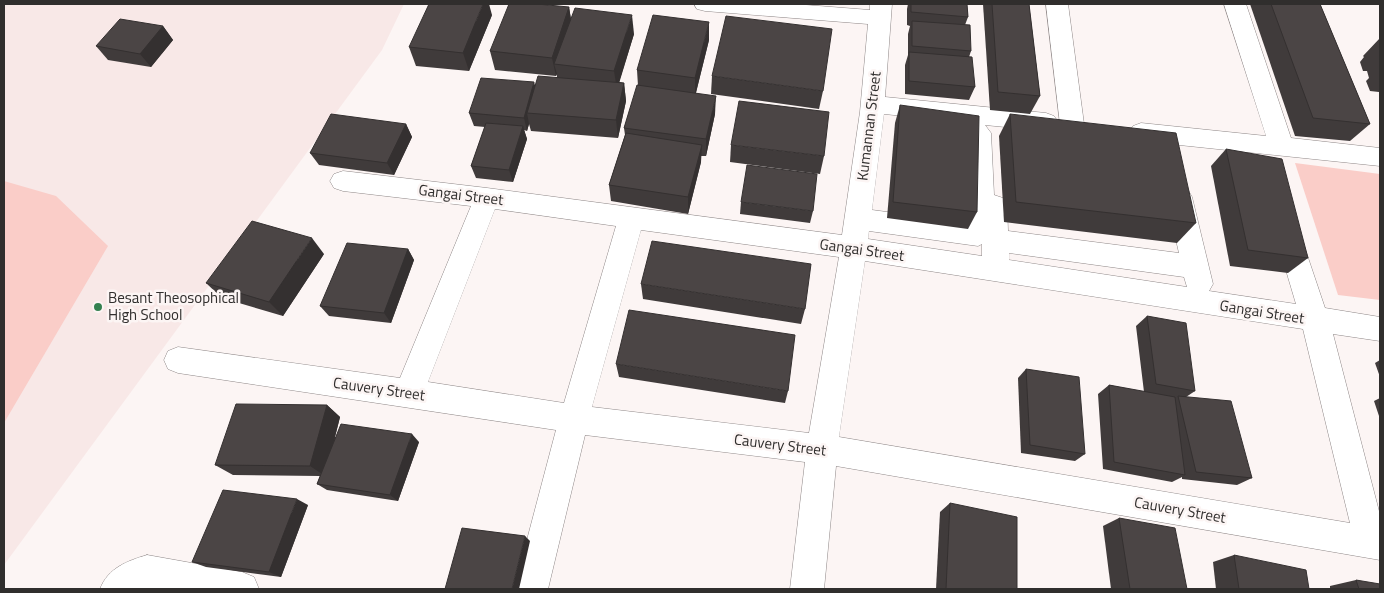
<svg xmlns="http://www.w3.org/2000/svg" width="1384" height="593" font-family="'Titillium Web',sans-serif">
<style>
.built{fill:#f8e8e7}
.green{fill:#facdc8}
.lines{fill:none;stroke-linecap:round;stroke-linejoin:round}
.street-casing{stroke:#8e8787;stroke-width:1}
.street{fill:#fff;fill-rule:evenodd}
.wall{fill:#403b3b}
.shaded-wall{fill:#343030}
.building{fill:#4b4545;stroke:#343030}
.poi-dot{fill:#348150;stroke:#fcf5f4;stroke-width:2}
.labels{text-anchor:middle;stroke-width:5;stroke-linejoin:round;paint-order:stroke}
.street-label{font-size:15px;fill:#302e2d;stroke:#fcf5f4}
.poi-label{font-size:15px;fill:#302e2d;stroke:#fcf5f4;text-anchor:start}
</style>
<rect width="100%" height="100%" fill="#fcf5f4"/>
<path class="built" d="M4,4H404L382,50L4,565Z"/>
<g class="green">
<path d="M1295,163L1380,174V300L1338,295Z"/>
<path d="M4,181L56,196L108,246L4,423Z"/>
</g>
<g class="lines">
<defs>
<g id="street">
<path d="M694,4H793L870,10V4H892L885,97L1046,113L1054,116L1058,122L1054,128L1046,131L985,125L991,133L994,195L1003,198L1007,205L1008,231L1179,253L1166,197L1170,190L1179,187L1188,190L1192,197L1213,284L1209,291L1296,304L1274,230L1278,222L1287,219L1296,222L1325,308L1380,317V341L1333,334L1380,515V560L836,466L824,589H790L805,462L585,435L548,589H514L556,430L178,373L168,369L164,360L168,351L178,347L400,378L471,206L343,191L334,188L330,181L334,174L343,171L487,188L842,235L860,112L868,24L705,11L697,9ZM884,114L934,119L933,121L937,127L961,132L967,136L969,223L872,210ZM495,209L616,226L564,403L428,382ZM641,230L839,257L809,433L592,407ZM869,231L978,246L982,244V256L868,239ZM1009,253L1184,277L1187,287L1009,260ZM865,261L1303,329L1350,523L839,437Z"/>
<path d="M1046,4H1068L1084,124L1080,130L1072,133L1064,130L1060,124Z"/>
<path d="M1224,4H1246L1291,138L1380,148V166L1141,141L1133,138L1129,132L1133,126L1141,123L1266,136Z"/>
<path d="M147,555L242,572L254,577L259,589H100C108,568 127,561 147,555Z"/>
</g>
</defs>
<use href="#street" class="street-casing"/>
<use href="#street" class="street"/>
</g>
<g class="wall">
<path d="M908,4H968L967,5L968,17L965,25L971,51L969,57L975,87L969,100L905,94V65L908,55V34L910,26L907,25V9Z"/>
<path d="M983,4H1029L1040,96L1030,114L990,110Z"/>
<path d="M1250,4H1320L1370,124L1350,141L1295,136Z"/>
<path d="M569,7L571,19L634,34L619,82L624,83L626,101L618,138L531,131L529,124L527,131L524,130L527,139L513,182L476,178L471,166L485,127L474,126L469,113L535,85L557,77V74L556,76L495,70L490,51Z"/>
<path d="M492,15L469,71L416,66L409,47Z"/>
<path d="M163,26L173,40L151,67L108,60L96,46Z"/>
<path d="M1380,38V96L1379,92L1370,91L1366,81L1369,78L1367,71H1363L1360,62L1364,57L1363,56Z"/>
<path d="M709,40L696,93L715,114L706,156H701V162L688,214L611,201L609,185L625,135L624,128L638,86L637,70Z"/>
<path d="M712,76L823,91L819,109L711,94Z"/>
<path d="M900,105L977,212L968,229L887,218L895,123Z"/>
<path d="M1010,114L1196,223L1177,243L1004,222L999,136Z"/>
<path d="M406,124L412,137L394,175L319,165L310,153Z"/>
<path d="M731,145L824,156L820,174L730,162Z"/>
<path d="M1226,149L1308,258L1288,273L1230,266L1211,166Z"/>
<path d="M741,202L813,211L810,223L740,214Z"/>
<path d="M408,249L414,260L391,323L329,316L320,306Z"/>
<path d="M324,254L283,316L222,298L206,283Z"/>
<path d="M641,284L805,309L801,324L643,299Z"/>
<path d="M1147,316L1195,391L1186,397L1252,478L1237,485L1182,479V477L1172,482L1103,469L1098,394L1109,385L1144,392L1136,326Z"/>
<path d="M1380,360V377L1375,363Z"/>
<path d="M616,364L788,391L785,403L619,377Z"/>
<path d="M1026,369L1085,454L1075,461L1021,453L1018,378Z"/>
<path d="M1380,398V419L1374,401Z"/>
<path d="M327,405L340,417L335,437L419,442L398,501L327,490L317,484L320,476L233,475L215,465Z"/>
<path d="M950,503L1017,589H936L940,512Z"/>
<path d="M308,505L281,577L206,567L192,562Z"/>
<path d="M1119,518L1187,589H1111L1103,526Z"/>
<path d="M1234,555L1309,589H1216L1213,562Z"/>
<path d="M1356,580L1380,589H1330V586Z"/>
</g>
<g class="shaded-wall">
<path d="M483,4H489L492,15L469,71L463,53Z"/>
<path d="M569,7L572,26L554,64L557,74L556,76L552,58Z"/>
<path d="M632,15L634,34L617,90L614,71Z"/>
<path d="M709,22V40L695,96V78Z"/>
<path d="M163,26L173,40L151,67L140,54Z"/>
<path d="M534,82L538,95L527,113L529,124L527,131L524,118Z"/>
<path d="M624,83L626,101L618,138L616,120Z"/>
<path d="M716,96L715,114L706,156V139Z"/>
<path d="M406,124L412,137L394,175L387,163Z"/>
<path d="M523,126L527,139L513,182L509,170Z"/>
<path d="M702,145L701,162L688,214V197Z"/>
<path d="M312,238L324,254L283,316L269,302Z"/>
<path d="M408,249L414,260L391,323L384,313Z"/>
<path d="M327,405L340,417L325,476L310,466Z"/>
<path d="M412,434L419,442L398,501L390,495Z"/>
<path d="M297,499L308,505L281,577L269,572Z"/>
<path d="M525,536L530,541L519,589H512Z"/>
</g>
<g class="building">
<path d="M429,4H483L463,53L409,47Z"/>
<path d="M509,4H537L569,7L552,58L490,51Z"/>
<path d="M911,4H967L968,17L911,12Z"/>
<path d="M992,4H1029L1040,96L998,92Z"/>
<path d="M1271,4H1320L1370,124L1313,118Z"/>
<path d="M575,8L632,15L614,71L554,64Z"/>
<path d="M653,15L709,22L695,78L637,70Z"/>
<path d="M726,16L832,29L823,91L712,76Z"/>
<path d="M120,19L163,26L140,54L96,46Z"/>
<path d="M912,21L970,25L971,51L912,46Z"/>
<path d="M909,52L972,57L975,87L909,81Z"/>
<path d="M538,76L624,83L616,120L527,113Z"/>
<path d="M481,78L534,82L524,118L469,113Z"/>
<path d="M637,85L716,96L706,139L624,128Z"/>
<path d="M739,101L829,112L824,156L731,145Z"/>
<path d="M900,105L979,116L977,212L893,202Z"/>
<path d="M331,114L406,124L387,163L310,153Z"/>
<path d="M1010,114L1176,133L1196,223L1016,202Z"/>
<path d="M486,123L523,126L509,170L471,166Z"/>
<path d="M626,133L702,145L688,197L609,185Z"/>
<path d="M1226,149L1282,159L1308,258L1248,250Z"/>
<path d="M747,165L817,174L813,211L741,202Z"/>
<path d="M252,221L312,238L269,302L206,283Z"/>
<path d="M652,241L811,264L805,309L641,284Z"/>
<path d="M347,243L408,249L384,313L320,306Z"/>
<path d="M629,310L795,335L788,391L616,364Z"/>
<path d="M1147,316L1186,323L1195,391L1156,384Z"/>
<path d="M1026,369L1079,377L1085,454L1030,445Z"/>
<path d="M1109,385L1175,397L1185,475L1114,462Z"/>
<path d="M1178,396L1231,401L1252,478L1196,472Z"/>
<path d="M236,404L327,405L310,466L215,465Z"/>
<path d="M341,424L412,434L390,495L317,484Z"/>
<path d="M223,490L297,499L269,572L192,562Z"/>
<path d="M950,503L1017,517V589H946Z"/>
<path d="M1119,518L1175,528L1187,589H1130Z"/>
<path d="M462,528L525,536L512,589H445Z"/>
<path d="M1234,555L1306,570L1309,589H1239Z"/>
<path d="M1356,580L1380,584V589H1359Z"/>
</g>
<circle class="poi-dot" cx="98" cy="307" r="5"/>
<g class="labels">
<g class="street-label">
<text transform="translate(869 126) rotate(-83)" y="5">Kumannan Street</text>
<text transform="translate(461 195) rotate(7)" y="5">Gangai Street</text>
<text transform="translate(862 250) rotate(8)" y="5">Gangai Street</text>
<text transform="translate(1262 312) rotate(9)" y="5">Gangai Street</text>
<text transform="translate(379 389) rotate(8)" y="5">Cauvery Street</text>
<text transform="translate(780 445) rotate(7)" y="5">Cauvery Street</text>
<text transform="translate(1180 510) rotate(10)" y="5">Cauvery Street</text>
</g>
<g class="poi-label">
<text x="108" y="303">Besant Theosophical<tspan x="108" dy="17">High School</tspan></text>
</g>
</g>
<rect width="1384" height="593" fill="none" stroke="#302e2d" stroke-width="10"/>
</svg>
